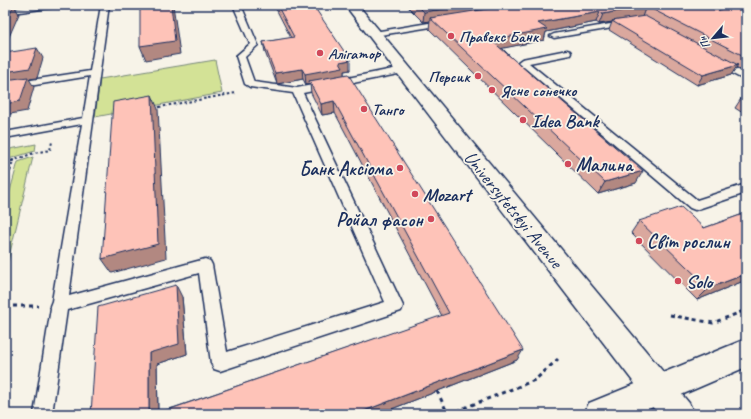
<svg xmlns="http://www.w3.org/2000/svg" width="751" height="419" font-family="Caveat,sans-serif">
<style>
.green{fill:#d3e296;stroke:#77887a}
.lines{fill:none;stroke-linecap:round;stroke-linejoin:round}
.lane-casing{stroke:#1b2f5e;stroke-width:3}
.secondary-casing{stroke:#1b2f5e;stroke-width:3}
.primary-casing{stroke:#1b2f5e;stroke-width:3}
.path-far2{stroke:#1b2f5e;stroke-width:2;stroke-dasharray:2.5 2.5;stroke-linecap:butt}
.path-far1{stroke:#1b2f5e;stroke-width:2.5;stroke-dasharray:3 3;stroke-linecap:butt}
.path{stroke:#1b2f5e;stroke-width:3;stroke-dasharray:4 4;stroke-linecap:butt}
.lane{fill:#f7f3e8;fill-rule:evenodd}
.secondary{fill:#f7f3e8;fill-rule:evenodd}
.primary{fill:#f7f3e8;fill-rule:evenodd}
.wall{fill:#daa89e;stroke:#1b2f5e}
.shaded-wall{fill:#b28881;stroke:#1b2f5e}
.building{fill:#fec3b8;stroke:#1b2f5e}
.poi-dot{fill:#d1495b;stroke:#f7f3e8;stroke-width:1.5}
.labels{text-anchor:middle;stroke-width:3.5;stroke-linejoin:round;paint-order:stroke}
.far-poi-label{font-size:16px;font-weight:bold;fill:#1b2f5e;stroke:#f7f3e8;text-anchor:start}
.poi-label{font-size:19px;font-weight:bold;fill:#1b2f5e;stroke:#f7f3e8;text-anchor:start}
.street-label{font-size:19px;fill:#1b2f5e;stroke:#f7f3e8}
</style>
<rect width="100%" height="100%" fill="#f7f3e8"/>
<filter id="ink" filterUnits="userSpaceOnUse"><feTurbulence type="fractalNoise" baseFrequency=".025" numOctaves="2"/><feDisplacementMap in="SourceGraphic" scale="8" xChannelSelector="R" yChannelSelector="G"/><feConvolveMatrix kernelMatrix="1 2 1 2 8 2 1 2 1" color-interpolation-filters="sRGB"/></filter>
<g filter="url(#ink)">
<g class="green">
<path d="M215,60L222,93L95,117L100,79Z"/>
<path d="M36,144L35,151L5,160V150Z"/>
<path d="M33,157L8,261H5V209L18,162Z"/>
</g>
<g class="lines">
<defs>
<g id="lane">
<path d="M40,5H60L56,7L5,14V10Z"/>
<path d="M101,5H109L69,296L205,259L210,261L212,265L227,352L385,302L293,93L250,87L245,84L236,56L250,44L233,5H241L258,45L245,57L254,82L297,88L403,67L408,70L403,73L303,93L403,306L401,311L220,371L214,369L211,363L199,273L67,310L52,414H34L51,308L50,306L52,301L82,124L5,138V132L83,118L90,76L5,90V84L90,71Z"/>
<path d="M447,20L451,22L450,24L374,36L370,34L374,32Z"/>
<path d="M627,21L631,23L630,25L554,38L550,36L554,34Z"/>
<path d="M567,50L570,51L571,53L570,55L529,63L697,200L746,184V193L695,210L690,208L518,62L522,59Z"/>
<path d="M719,60L746,74V81L716,65L715,63L716,61Z"/>
</g>
<path id="secondary" d="M746,339V367L637,414H584L589,403Z"/>
<path id="primary" d="M345,5H358L689,403L694,414H658Z"/>
</defs>
<use href="#lane" class="lane-casing"/>
<use href="#secondary" class="secondary-casing"/>
<use href="#primary" class="primary-casing"/>
<g class="path-far2">
<path d="M154,108L236,93"/>
<path d="M12,161L34,153L50,150L52,142"/>
</g>
<g class="path-far1">
<path d="M5,163L14,160"/>
<path d="M5,189L13,160"/>
</g>
<g class="path">
<path d="M5,306H38"/>
<path d="M670,315L713,323L746,310"/>
<path d="M437,391L448,414"/>
<path d="M449,414L535,380L558,359"/>
</g>
<use href="#lane" class="lane"/>
<use href="#secondary" class="secondary"/>
<use href="#primary" class="primary"/>
</g>
<g class="wall">
<path d="M274,5H313L350,70L344,71V75L517,360L379,414H91L182,297L187,354L157,364L158,413L442,316L335,113L322,115L311,93L310,84L306,85L303,79L277,84L265,52L263,42L291,38Z"/>
<path d="M406,5H746V70L743,71L736,67L731,75L697,85L609,30L612,22L599,24L596,22L546,32L544,40L502,48L636,183L598,194L429,29L430,21L423,22Z"/>
<path d="M746,91V115L735,108Z"/>
<path d="M746,213V280L697,300L631,233L639,221L704,228Z"/>
</g>
<g class="shaded-wall">
<path d="M5,5H23L22,6L15,7L19,14L5,46Z"/>
<path d="M171,5H173L180,54L146,60L140,46Z"/>
<path d="M467,5H529L430,18V21L423,22L424,12Z"/>
<path d="M646,6L642,17L612,21V22L599,24L603,14Z"/>
<path d="M600,12L596,22L546,32L544,40L489,51L491,40L538,23Z"/>
<path d="M37,48L43,58L37,78L29,79L34,87L27,111L5,115V72Z"/>
<path d="M350,60V70L344,71V77L309,81L310,84L306,85L305,74L340,62Z"/>
<path d="M738,65L731,75L697,85L703,75Z"/>
<path d="M302,69L303,79L277,84L275,73Z"/>
<path d="M152,95L158,109L166,258L112,273L102,259Z"/>
<path d="M334,101L335,113L322,115L321,104Z"/>
<path d="M643,171L636,183L598,194L605,182Z"/>
<path d="M746,274V280L697,300L709,288Z"/>
<path d="M176,285L182,297L187,354L157,364L158,414H149V353Z"/>
<path d="M523,350L517,360L379,414H356Z"/>
</g>
<g class="building">
<path d="M14,5L5,23V6Z"/>
<path d="M140,5H171L175,41L140,46Z"/>
<path d="M277,5H313L350,60L340,62L343,67L305,74L302,69L275,73L263,42L294,37Z"/>
<path d="M417,5H467L424,12Z"/>
<path d="M512,5H707L715,10H720L724,7L723,5H740L746,7V57L646,6L603,14L600,12L538,23L547,29L491,40L643,171L605,182L430,18Z"/>
<path d="M645,16L738,65L703,75L612,21Z"/>
<path d="M37,48L30,68L5,72V53Z"/>
<path d="M348,74L523,350L356,414H156L449,313L334,101L321,104L309,81Z"/>
<path d="M28,77L20,101L5,104V80Z"/>
<path d="M746,93V100L743,98Z"/>
<path d="M152,95L158,244L102,259L113,102Z"/>
<path d="M681,207L704,228L746,213V274L709,288L639,221Z"/>
<path d="M176,285L179,344L149,353V414H91L98,307Z"/>
</g>
</g>
<g class="poi-dot">
<circle cx="451" cy="36" r="4"/>
<circle cx="320" cy="53" r="4"/>
<circle cx="478" cy="76" r="4"/>
<circle cx="492" cy="90" r="4"/>
<circle cx="364" cy="109" r="4"/>
<circle cx="523" cy="120" r="4"/>
<circle cx="568" cy="164" r="4"/>
<circle cx="400" cy="168" r="4"/>
<circle cx="415" cy="194" r="4"/>
<circle cx="431" cy="219" r="4"/>
<circle cx="639" cy="241" r="4"/>
<circle cx="678" cy="281" r="4"/>
</g>
<g class="labels">
<g class="far-poi-label">
<text x="459" y="42">Правекс Банк</text>
<text x="328" y="59">Алігатор</text>
<text x="470" y="82" text-anchor="end">Персик</text>
<text x="500" y="96">Ясне сонечко</text>
<text x="372" y="115">Танго</text>
</g>
<g class="poi-label">
<text x="531" y="127">Idea Bank</text>
<text x="576" y="171">Малина</text>
<text x="392" y="175" text-anchor="end">Банк Аксіома</text>
<text x="423" y="201">Mozart</text>
<text x="423" y="226" text-anchor="end">Ройал фасон</text>
<text x="647" y="248">Світ рослин</text>
<text x="686" y="288">Solo</text>
</g>
<g class="street-label">
<text transform="translate(514 209) rotate(51)" y="7">Universytetskyi Avenue</text>
</g>
</g>
<rect width="751" height="419" fill="none" stroke="#f7f3e8" stroke-width="20"/>
<rect x="10" y="10" width="731" height="399" fill="none" stroke="#1b2f5e" stroke-width="1.5" filter="url(#ink)"/>
<g transform="translate(713 38) rotate(242)" stroke="#f7f3e8" stroke-width="3" paint-order="stroke">
<path d="M0-3L7 15L0 10L-7 15Z" fill="#1b2f5e"/>
<text y="-6" font-size="11" font-weight="bold" text-anchor="middle" fill="#1b2f5e">Пн</text>
</g>
</svg>
